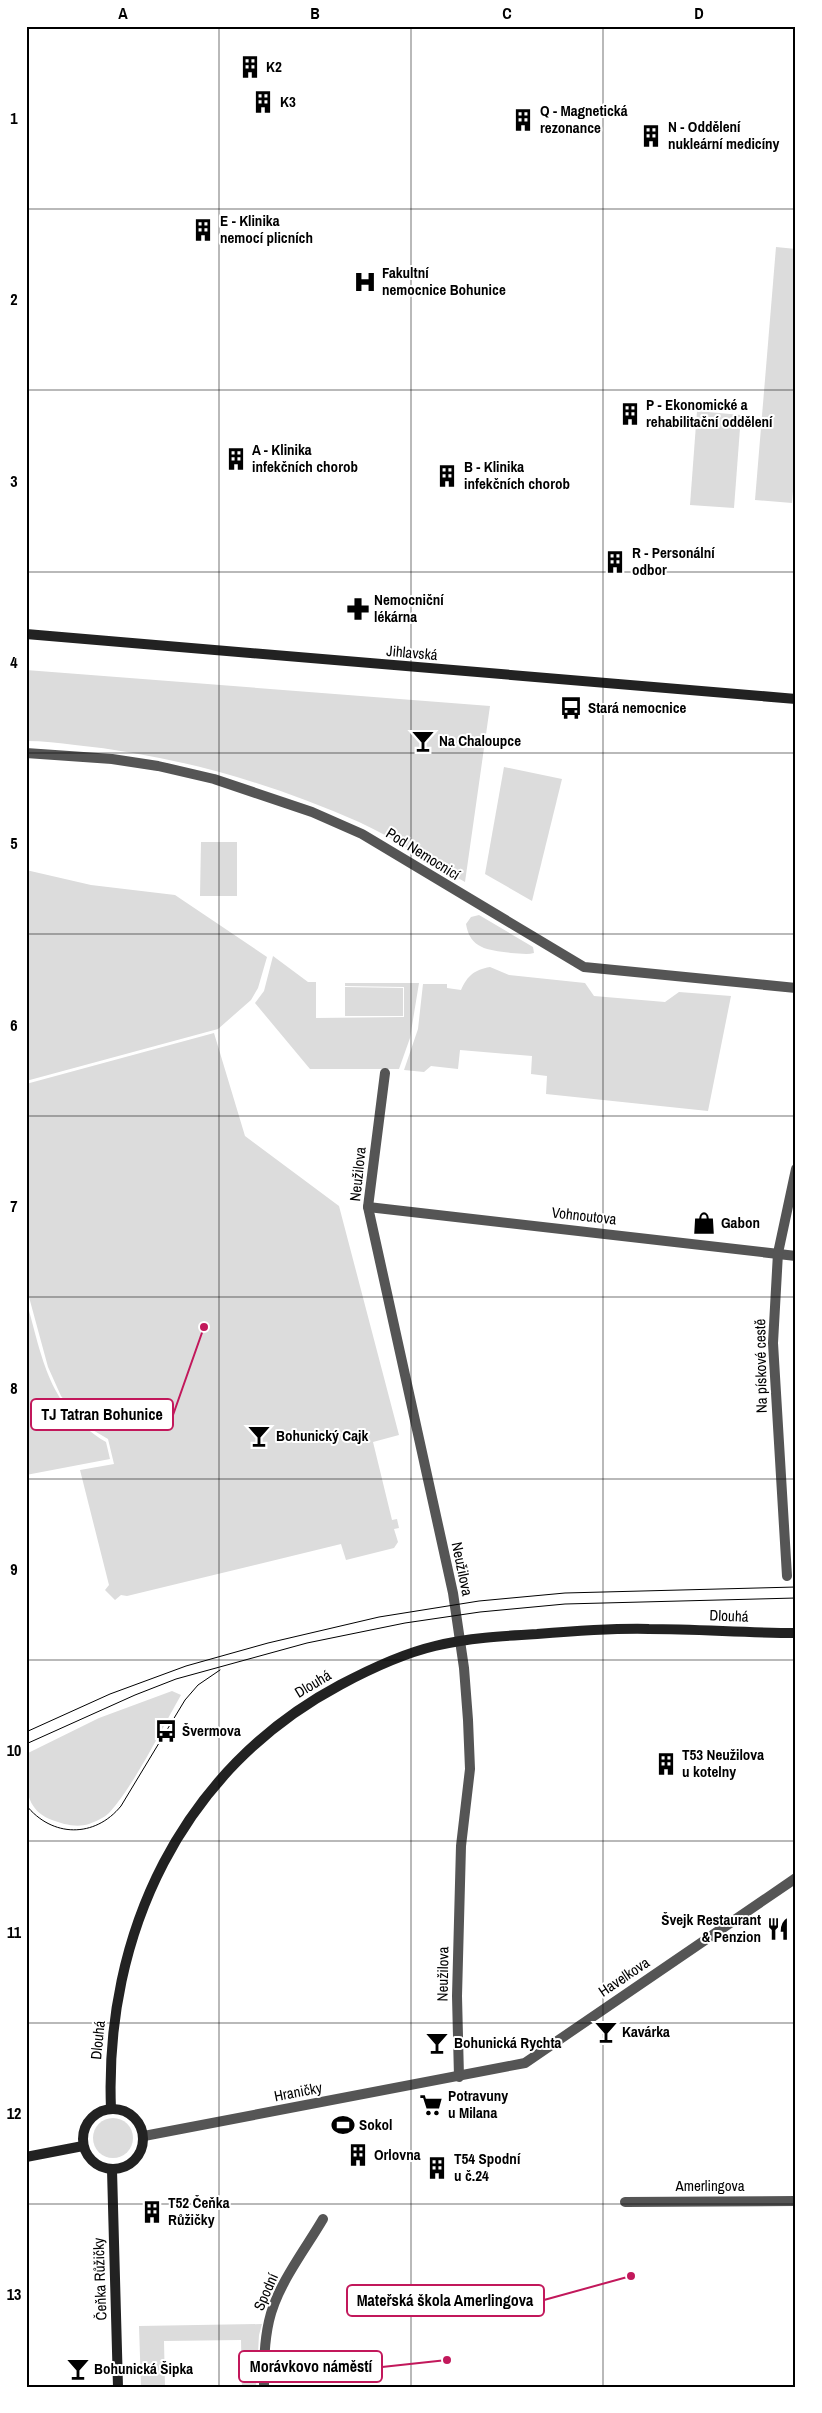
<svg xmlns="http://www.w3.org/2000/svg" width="822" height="2413" font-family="'Archivo Narrow',sans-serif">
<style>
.green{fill:#dcdcdc}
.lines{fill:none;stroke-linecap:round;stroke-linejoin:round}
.street{stroke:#555;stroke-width:10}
.secondary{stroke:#222;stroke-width:10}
.tram{stroke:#000;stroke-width:1}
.grid{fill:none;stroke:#000;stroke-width:1;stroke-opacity:0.55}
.labels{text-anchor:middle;stroke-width:4;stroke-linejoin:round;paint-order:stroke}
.poi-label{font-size:15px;font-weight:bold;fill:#000;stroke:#fff;text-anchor:start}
.street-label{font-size:15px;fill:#000;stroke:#fff}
.leader{fill:none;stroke:#c2185b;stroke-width:2}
.callout-dot{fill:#c2185b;stroke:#fff;stroke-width:2}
.callout{fill:#fff;stroke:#c2185b;stroke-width:2}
.callout-label{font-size:16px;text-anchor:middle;font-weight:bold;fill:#000}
.neatline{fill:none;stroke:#000;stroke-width:2}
.grid-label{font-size:16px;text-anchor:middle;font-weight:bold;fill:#000}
</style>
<rect width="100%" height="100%" fill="#fff"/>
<g class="green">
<path d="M776,247L796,249V455L792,503L755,500Z"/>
<path d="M697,411L741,415L734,508L690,505Z"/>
<path d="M26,670L490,706L465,882C430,862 396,839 359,822C269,782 173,755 75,745C59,743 43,741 26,741Z"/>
<path d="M504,767L562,779L532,901L485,874Z"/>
<path d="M201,842H237V896H200Z"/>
<path d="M26,870L91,885L175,895L267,957L258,988L251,1000L218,1029L26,1081Z"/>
<path d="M479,915L533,947L534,953C527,955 518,953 511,953C488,950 470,949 466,924L471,917Z"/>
<path d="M273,956L308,982H316V1018L404,1017V987L345,986V983H419L410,1038L399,1069H310L255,1003L264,991Z"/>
<path d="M490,967L509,975L585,983L594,996L665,1002L679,992L731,996L708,1111L546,1094L547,1076L531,1074L532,1056L460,1050L458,1069L431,1066L424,1072L404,1070L418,1029L423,984H447V988L461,990C468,975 474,970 490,967Z"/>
<path d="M345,987L403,988V1016H345Z"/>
<path d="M214,1033L245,1136L339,1206L399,1435L373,1442L392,1520L397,1519L399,1528L394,1529L398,1542L394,1548L346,1560L341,1544L127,1596L121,1595L115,1600L105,1590L109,1585L80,1470L114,1464L108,1439L91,1429L75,1413L61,1396L48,1367L26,1286V1084Z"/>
<path d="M26,1300C43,1359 48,1407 106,1442L110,1459L26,1475Z"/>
<path d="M172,1691L181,1695C161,1730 135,1784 109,1813C105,1817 95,1822 89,1824C76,1828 63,1824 52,1820C22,1809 26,1780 26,1754L99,1718Z"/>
<circle cx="113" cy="2138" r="20"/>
<path d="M262,2324L259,2335L256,2387H242L241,2340L164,2341L165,2387H141L139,2326Z"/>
</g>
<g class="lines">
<g class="street">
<path d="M26,753L112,759L158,766L214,779L312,812L362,834L584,967L796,988"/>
<path d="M385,1073L368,1207L453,1593L464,1668L468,1720L470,1769L461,1846L457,1996L459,2077"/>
<path d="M368,1207L796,1256"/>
<path d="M787,1576L773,1343L778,1253L796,1169"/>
<path d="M144,2136L525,2063L796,1878"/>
<path d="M625,2202L796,2201"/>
<path d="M264,2387C264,2364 264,2343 269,2321C277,2285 305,2250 323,2219"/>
</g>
<g class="secondary">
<path d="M26,634L796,699"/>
<circle cx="113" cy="2139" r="30"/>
<path d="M111,2109C104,1934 182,1769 340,1685C370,1669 401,1654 435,1646C468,1638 502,1636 537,1634C574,1631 612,1628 649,1629C698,1629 747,1633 796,1633"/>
<path d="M26,2157L83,2146"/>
<path d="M112,2170L118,2387"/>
</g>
<g class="tram">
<path d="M26,1732L110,1694L186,1666L268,1643L379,1617L479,1601L565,1593L796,1587"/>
<path d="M26,1744L135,1695L176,1679L307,1643L405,1623L480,1612L565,1604L796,1598"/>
<path d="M26,1805C52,1838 95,1838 121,1806L185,1700L198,1685L220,1670"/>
</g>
</g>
<path class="grid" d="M219,26V2387M411,26V2387M603,26V2387M26,209H796M26,390H796M26,572H796M26,753H796M26,934H796M26,1116H796M26,1297H796M26,1479H796M26,1660H796M26,1841H796M26,2023H796M26,2204H796"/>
<defs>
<symbol id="building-bare" viewBox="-9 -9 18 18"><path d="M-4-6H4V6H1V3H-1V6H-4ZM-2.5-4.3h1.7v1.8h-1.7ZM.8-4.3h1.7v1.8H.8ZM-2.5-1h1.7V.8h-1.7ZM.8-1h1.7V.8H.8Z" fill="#000" stroke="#fff" stroke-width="2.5" paint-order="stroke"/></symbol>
<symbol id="hospital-bare" viewBox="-9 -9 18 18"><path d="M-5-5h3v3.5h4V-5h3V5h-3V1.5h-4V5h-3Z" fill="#000" stroke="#fff" stroke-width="2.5" paint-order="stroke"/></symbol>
<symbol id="pharmacy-bare" viewBox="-9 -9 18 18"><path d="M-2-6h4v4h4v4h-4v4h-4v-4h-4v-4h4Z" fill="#000" stroke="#fff" stroke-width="2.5" paint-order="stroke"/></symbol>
<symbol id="bus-bare" viewBox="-9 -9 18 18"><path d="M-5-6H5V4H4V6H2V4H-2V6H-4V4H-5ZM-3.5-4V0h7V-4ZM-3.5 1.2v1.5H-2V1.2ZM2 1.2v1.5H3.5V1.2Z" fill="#000" stroke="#fff" stroke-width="2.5" paint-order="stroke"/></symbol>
<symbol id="bar-bare" viewBox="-9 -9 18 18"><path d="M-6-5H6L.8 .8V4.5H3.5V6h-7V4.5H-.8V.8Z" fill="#000" stroke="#fff" stroke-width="2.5" paint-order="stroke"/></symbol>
<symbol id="shop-bare" viewBox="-9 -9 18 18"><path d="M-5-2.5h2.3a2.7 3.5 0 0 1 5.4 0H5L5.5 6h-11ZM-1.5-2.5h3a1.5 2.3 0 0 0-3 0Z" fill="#000" stroke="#fff" stroke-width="2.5" paint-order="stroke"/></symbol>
<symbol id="restaurant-bare" viewBox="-9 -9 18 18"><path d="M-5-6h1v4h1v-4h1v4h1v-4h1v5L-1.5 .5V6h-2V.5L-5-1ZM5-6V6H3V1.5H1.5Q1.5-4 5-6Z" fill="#000" stroke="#fff" stroke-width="2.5" paint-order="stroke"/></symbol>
<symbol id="supermarket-bare" viewBox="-9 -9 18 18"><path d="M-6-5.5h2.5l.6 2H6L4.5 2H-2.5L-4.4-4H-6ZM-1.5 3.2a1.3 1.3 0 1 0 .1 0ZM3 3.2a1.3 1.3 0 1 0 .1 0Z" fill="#000" stroke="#fff" stroke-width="2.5" paint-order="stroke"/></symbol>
<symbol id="stadium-bare" viewBox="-9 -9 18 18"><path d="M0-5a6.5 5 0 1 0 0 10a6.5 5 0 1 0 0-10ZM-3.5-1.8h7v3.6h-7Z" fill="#000" stroke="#fff" stroke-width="2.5" paint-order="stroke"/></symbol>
</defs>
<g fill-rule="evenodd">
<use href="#building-bare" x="234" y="51" width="32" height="32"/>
<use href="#building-bare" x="247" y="86" width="32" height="32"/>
<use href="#building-bare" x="507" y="104" width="32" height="32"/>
<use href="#building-bare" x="635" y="120" width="32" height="32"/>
<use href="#building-bare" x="187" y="214" width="32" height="32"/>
<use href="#hospital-bare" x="349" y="266" width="32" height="32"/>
<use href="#building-bare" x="614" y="398" width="32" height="32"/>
<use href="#building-bare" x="220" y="443" width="32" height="32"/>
<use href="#building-bare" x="431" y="460" width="32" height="32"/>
<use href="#building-bare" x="599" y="546" width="32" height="32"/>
<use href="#pharmacy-bare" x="342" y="593" width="32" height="32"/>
<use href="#bus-bare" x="555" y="692" width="32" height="32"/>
<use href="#bar-bare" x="407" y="725" width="32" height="32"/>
<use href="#shop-bare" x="688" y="1207" width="32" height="32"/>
<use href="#bar-bare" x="243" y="1420" width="32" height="32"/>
<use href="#bus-bare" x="150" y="1715" width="32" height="32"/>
<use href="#building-bare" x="650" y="1748" width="32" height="32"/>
<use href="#restaurant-bare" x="762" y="1913" width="32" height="32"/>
<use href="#bar-bare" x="590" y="2016" width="32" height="32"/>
<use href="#bar-bare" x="421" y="2027" width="32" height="32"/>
<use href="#supermarket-bare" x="415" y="2089" width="32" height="32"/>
<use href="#stadium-bare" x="327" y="2109" width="32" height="32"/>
<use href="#building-bare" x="342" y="2139" width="32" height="32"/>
<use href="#building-bare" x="421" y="2152" width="32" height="32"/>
<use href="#building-bare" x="136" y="2196" width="32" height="32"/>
<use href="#bar-bare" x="62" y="2353" width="32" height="32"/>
</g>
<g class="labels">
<g class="poi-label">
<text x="266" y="72">K2</text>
<text x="280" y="107">K3</text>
<text x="540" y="116">Q - Magnetická<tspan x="540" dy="17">rezonance</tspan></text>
<text x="668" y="132">N - Oddělení<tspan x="668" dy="17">nukleární medicíny</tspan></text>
<text x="220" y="226">E - Klinika<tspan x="220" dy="17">nemocí plicních</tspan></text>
<text x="382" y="278">Fakultní<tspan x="382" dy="17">nemocnice Bohunice</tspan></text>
<text x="646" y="410">P - Ekonomické a<tspan x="646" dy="17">rehabilitační oddělení</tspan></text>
<text x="252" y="455">A - Klinika<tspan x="252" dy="17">infekčních chorob</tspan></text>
<text x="464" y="472">B - Klinika<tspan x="464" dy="17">infekčních chorob</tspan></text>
<text x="632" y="558">R - Personální<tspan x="632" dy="17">odbor</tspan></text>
<text x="374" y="605">Nemocniční<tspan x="374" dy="17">lékárna</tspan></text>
<text x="588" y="713">Stará nemocnice</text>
<text x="439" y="746">Na Chaloupce</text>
<text x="721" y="1228">Gabon</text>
<text x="276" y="1441">Bohunický Cajk</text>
<text x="182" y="1736">Švermova</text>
<text x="682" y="1760">T53 Neužilova<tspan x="682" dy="17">u kotelny</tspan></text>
<text x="761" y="1925" text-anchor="end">Švejk Restaurant<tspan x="761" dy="17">&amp; Penzion</tspan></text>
<text x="622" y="2037">Kavárka</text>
<text x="454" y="2048">Bohunická Rychta</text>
<text x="448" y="2101">Potravuny<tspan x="448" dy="17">u Milana</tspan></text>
<text x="359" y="2130">Sokol</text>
<text x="374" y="2160">Orlovna</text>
<text x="454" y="2164">T54 Spodní<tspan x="454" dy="17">u č.24</tspan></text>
<text x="168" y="2208">T52 Čeňka<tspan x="168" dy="17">Růžičky</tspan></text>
<text x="94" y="2374">Bohunická Šipka</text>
</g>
<g class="street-label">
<text transform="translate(412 653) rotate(5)" y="5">Jihlavská</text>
<text transform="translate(423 854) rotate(32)" y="5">Pod Nemocnicí</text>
<text transform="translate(358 1174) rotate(-84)" y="5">Neužilova</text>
<text transform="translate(584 1216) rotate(6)" y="5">Vohnoutova</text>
<text transform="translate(761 1366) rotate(-91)" y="5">Na pískové cestě</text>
<text transform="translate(462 1569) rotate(78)" y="5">Neužilova</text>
<text transform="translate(729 1616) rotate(2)" y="5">Dlouhá</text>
<text transform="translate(313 1684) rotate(-31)" y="5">Dlouhá</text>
<text transform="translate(443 1974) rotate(-89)" y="5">Neužilova</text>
<text transform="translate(624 1977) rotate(-34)" y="5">Havelkova</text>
<text transform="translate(98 2040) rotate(-84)" y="5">Dlouhá</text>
<text transform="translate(298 2092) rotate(-11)" y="5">Hraničky</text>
<text x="710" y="2191">Amerlingova</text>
<text transform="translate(100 2279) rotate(-92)" y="5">Čeňka Růžičky</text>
<text transform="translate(266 2292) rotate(-66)" y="5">Spodní</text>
</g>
</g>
<path class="leader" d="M204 1327L173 1415M631 2276L544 2300M447 2360L382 2367"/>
<g class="callout-dot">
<circle cx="204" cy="1327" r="5"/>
<circle cx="631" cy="2276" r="5"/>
<circle cx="447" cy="2360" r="5"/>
</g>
<g class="callout">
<rect x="31" y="1399" width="142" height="31" rx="5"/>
<rect x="347" y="2285" width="197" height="31" rx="5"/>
<rect x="239" y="2351" width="143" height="31" rx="5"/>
</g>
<g class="callout-label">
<text x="102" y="1420">TJ Tatran Bohunice</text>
<text x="445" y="2306">Mateřská škola Amerlingova</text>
<text x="311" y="2372">Morávkovo náměstí</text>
</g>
<rect width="822" height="2413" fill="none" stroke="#ffffff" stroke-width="55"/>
<rect x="28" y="28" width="766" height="2358" class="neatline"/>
<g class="grid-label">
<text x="123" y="19">A</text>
<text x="315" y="19">B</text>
<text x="507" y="19">C</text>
<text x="699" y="19">D</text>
<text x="14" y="124">1</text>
<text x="14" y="305">2</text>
<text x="14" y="487">3</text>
<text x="14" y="668">4</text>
<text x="14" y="849">5</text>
<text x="14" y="1031">6</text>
<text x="14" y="1212">7</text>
<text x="14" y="1394">8</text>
<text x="14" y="1575">9</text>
<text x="14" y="1756">10</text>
<text x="14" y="1938">11</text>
<text x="14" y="2119">12</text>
<text x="14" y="2300">13</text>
</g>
</svg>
